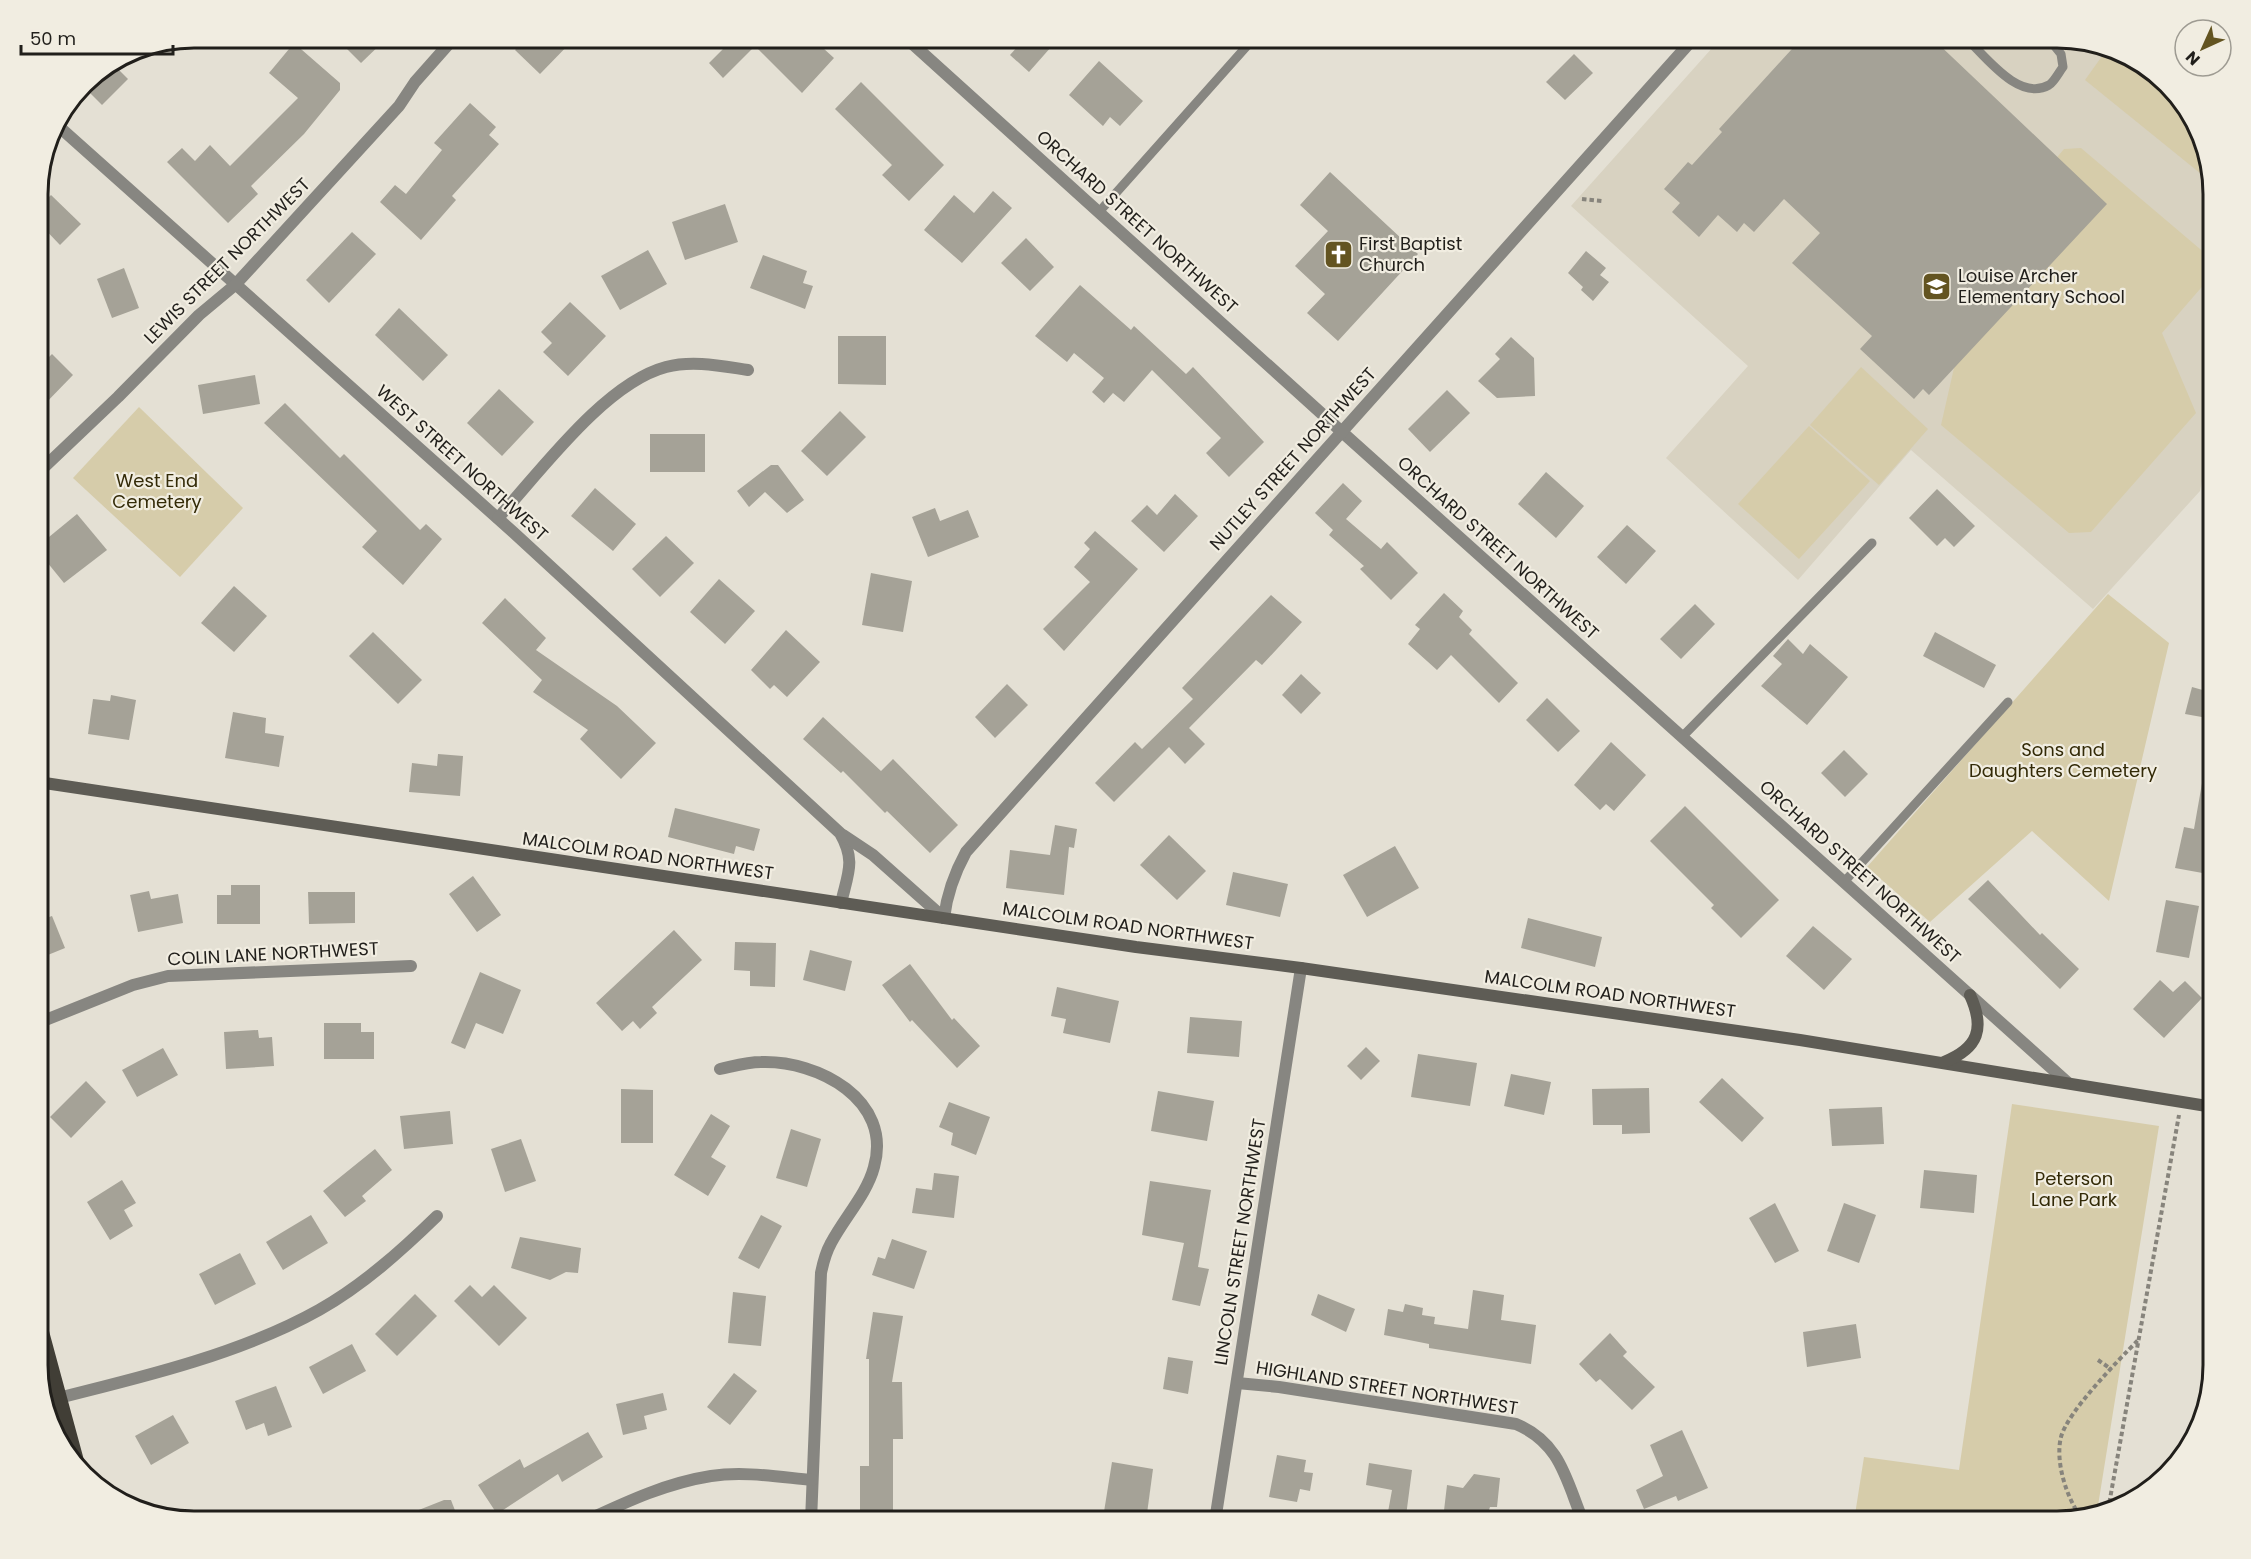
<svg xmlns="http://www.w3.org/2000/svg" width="2251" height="1559" font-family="Poppins,sans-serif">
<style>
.built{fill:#d8d2c1}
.green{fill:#d6ccaa}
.building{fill:#a5a297}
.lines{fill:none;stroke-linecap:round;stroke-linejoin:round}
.path{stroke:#87847c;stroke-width:4;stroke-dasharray:4.5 3;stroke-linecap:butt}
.service{stroke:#878681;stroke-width:9}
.minor{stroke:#878681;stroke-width:12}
.tertiary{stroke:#878681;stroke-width:12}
.secondary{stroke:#5e5c55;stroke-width:12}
.primary{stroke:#413e36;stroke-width:15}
.labels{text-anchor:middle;stroke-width:4.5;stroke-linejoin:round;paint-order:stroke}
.street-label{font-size:18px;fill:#211f1b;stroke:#f1ede1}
.poi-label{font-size:18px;fill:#211f1b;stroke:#f1ede1;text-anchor:start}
.park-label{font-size:18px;fill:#332a07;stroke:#f1ede1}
.rim{fill:none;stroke:#211f1b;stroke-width:3}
</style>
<rect width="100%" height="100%" fill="#e4e0d4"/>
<path class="built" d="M1721,38H2057L2144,64L2197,125L2213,194V428L2200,491L2093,609L1911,450L1798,580L1666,458L1748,366L1571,206Z"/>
<g class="green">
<path d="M2105,52L2144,64L2197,125L2211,182L2085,80Z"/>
<path d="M2081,148L2213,260V274L2162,333L2196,413L2091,532L2069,533L1941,425L1959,346L1942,294L2064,149Z"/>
<path d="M1861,367L1928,429L1879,485L1810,425Z"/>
<path d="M139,407L243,508L180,577L73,478Z"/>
<path d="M1809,426L1870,481L1799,559L1738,504Z"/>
<path d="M2108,594L2169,643L2109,901L2032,831L1930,922L1867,867Z"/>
<path d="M2012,1104L2159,1126L2097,1512L2057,1521H1854L1864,1457L1959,1470Z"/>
</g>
<g class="building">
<path d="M336,38H387L361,63Z"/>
<path d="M527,38H575L540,74L515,50Z"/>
<path d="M712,38H812L834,58L802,93L755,46L723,78L709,63L723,49Z"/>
<path d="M1025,38H1059L1029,72L1010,55Z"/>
<path d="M1802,38H1932L2107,204L1929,395L1923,389L1914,399L1860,349L1872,336L1792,263L1820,233L1784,199L1754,232L1744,223L1737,232L1718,215L1699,237L1672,212L1680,203L1664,189L1688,162L1692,165L1722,132L1719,129Z"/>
<path d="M294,43L340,83V90L304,134L251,186L258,194L228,223L167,162L182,148L195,161L210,145L230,166L298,98L269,73Z"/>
<path d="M1574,54L1593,73L1565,100L1546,82Z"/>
<path d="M1099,61L1143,101L1120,126L1110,117L1103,126L1069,95Z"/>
<path d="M113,64L128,79L102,105L82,85Z"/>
<path d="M861,82L944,165L909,201L882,175L892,165L835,109Z"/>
<path d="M470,103L496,127L489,135L499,144L452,196L456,200L421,240L380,202L395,185L406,194L442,150L434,143Z"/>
<path d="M1330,172L1418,254L1338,341L1307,313L1325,294L1295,266L1328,231L1300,205Z"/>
<path d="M993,191L1012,208L962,263L924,230L954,195L974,213Z"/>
<path d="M51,195L81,224L60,245L38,222V208Z"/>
<path d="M725,204L738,242L685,260L672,222Z"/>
<path d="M352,232L376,254L329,303L306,280Z"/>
<path d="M1026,238L1054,267L1030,291L1001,263Z"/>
<path d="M648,250L667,284L620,310L601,276Z"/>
<path d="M1586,251L1606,268L1600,275L1609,282L1593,301L1581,290L1583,287L1568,273Z"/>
<path d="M763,255L807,271L803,283L813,286L805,309L750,288Z"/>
<path d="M124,268L139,308L112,318L97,279Z"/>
<path d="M1080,285L1131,330L1134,326L1186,374L1193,367L1264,442L1229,477L1206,453L1221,438L1152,370L1124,402L1113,393L1104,403L1092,392L1104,378L1074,353L1067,362L1035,336Z"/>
<path d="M570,302L606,336L568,376L543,352L552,343L541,332Z"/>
<path d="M399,308L448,355L423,381L375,335Z"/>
<path d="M838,336H886V385L838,384Z"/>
<path d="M1511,337L1534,358L1535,396L1497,398L1478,381L1500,359L1495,354Z"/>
<path d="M52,354L73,375L38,411V368Z"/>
<path d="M255,375L260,404L203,414L198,385Z"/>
<path d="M499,389L534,422L502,456L467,423Z"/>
<path d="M1447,390L1470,413L1430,452L1408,429Z"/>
<path d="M285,403L340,458L344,454L420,530L426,524L442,539L403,585L362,547L377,531L264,423Z"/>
<path d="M840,411L866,437L827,476L801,451Z"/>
<rect x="650" y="434" width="55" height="38"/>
<path d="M771,465H778L804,500L787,513L765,492L749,507L737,491Z"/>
<path d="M1546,472L1584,506L1556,538L1518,504Z"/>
<path d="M1343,483L1362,501L1346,519L1381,549L1387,542L1418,573L1391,600L1360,569L1364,566L1329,535L1333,530L1315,513Z"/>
<path d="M595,488L636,524L613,551L571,516Z"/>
<path d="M1937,489L1975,526L1954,547L1945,538L1937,546L1909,518Z"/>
<path d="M1175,494L1198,516L1164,552L1131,521L1147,505L1157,515Z"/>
<path d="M935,508L940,521L968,510L979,537L928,557L912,517Z"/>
<path d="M77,514L107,550L64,583L38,551V546Z"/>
<path d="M1627,525L1656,551L1626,584L1597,557Z"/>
<path d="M1095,531L1138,569L1064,651L1043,629L1090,582L1074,567L1090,549L1084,543Z"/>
<path d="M666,536L694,563L660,597L632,569Z"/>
<path d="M871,573L912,581L903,632L862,625Z"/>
<path d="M719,579L755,611L725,644L690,612Z"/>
<path d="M234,586L267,616L234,652L201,623Z"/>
<path d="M1444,593L1463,611L1459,617L1472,630L1469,634L1518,683L1499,703L1451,655L1437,670L1408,644L1420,629L1415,625Z"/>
<path d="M1271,595L1302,622L1262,665L1256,660L1189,728L1205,744L1185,764L1169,747L1114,802L1095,783L1135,742L1142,749L1193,699L1182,688Z"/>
<path d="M505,598L546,638L536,650L617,706L656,743L621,779L580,739L588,730L533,692L542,680L482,623Z"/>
<path d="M1695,604L1715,624L1681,659L1660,639Z"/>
<path d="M786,630L820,662L787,697L774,685L770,689L751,670Z"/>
<path d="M373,632L422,680L398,704L349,656Z"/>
<path d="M1935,632L1996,665L1984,688L1923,656Z"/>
<path d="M1788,639L1803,654L1810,644L1848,677L1807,725L1761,686L1782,664L1773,656Z"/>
<path d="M1301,674L1321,693L1301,714L1282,695Z"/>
<path d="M1007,684L1028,705L995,738L975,717Z"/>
<path d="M2192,687L2213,693V719L2185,714Z"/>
<path d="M111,695L136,700L129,740L88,734L93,699L110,701Z"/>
<path d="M1547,698L1580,731L1558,752L1526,720Z"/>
<path d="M233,712L266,718L265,733L284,736L279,767L225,758Z"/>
<path d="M823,717L881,771L893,759L958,825L930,853L887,811L885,813L843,771L841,773L803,739Z"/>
<path d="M1611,742L1646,775L1614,811L1606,804L1600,810L1574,785Z"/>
<path d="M1844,750L1868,774L1845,797L1821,773Z"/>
<path d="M438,754L463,756L460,796L409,792L412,763L437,766Z"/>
<path d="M2205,766H2213V848L2208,874L2175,868L2184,827L2194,829Z"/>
<path d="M1685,806L1779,900L1741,938L1711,908L1714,905L1650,841Z"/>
<path d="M675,808L760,829L754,851L736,846L734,854L668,837Z"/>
<path d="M1055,825L1077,829L1074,848L1069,847L1064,895L1006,888L1010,850L1050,855Z"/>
<path d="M1169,835L1206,871L1177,900L1140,865Z"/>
<path d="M1395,846L1419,888L1367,917L1343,875Z"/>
<path d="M1233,872L1288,884L1280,917L1226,905Z"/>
<path d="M473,876L501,915L477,932L449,894Z"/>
<path d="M1988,880L2040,935L2042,933L2079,969L2060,989L1968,899Z"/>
<path d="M231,885H260V924H217V895H231Z"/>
<path d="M149,891L151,899L178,894L183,923L138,932L130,895Z"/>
<path d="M308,892H355V923L309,924Z"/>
<path d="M2166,900L2199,906L2189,958L2156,952Z"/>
<path d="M52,916L65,948L38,959V921Z"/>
<path d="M1528,918L1602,937L1595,967L1521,948Z"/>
<path d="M1813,926L1852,959L1824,990L1786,956Z"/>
<path d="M674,930L702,960L652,1007L657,1013L640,1029L633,1021L622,1031L596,1003Z"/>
<path d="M735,942L776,943L775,987L750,986V971L734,970Z"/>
<path d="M810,950L852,961L845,991L803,980Z"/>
<path d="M910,964L952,1020L954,1018L980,1046L957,1068L912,1020L910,1022L882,985Z"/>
<path d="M480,972L521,990L503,1034L476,1023L465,1049L451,1043Z"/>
<path d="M2160,980L2173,992L2185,981L2202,998L2164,1038L2133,1009Z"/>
<path d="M1057,987L1119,1001L1110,1043L1063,1033L1066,1019L1051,1016Z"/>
<path d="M1190,1017L1242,1021L1239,1057L1187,1053Z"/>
<path d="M324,1023H361V1032H374V1059H324Z"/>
<path d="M258,1030L259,1038L272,1037L274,1066L226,1069L224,1032Z"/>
<path d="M1366,1047L1380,1061L1361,1080L1347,1066Z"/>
<path d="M163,1048L178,1075L137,1097L122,1070Z"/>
<path d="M1418,1054L1477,1063L1470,1106L1411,1097Z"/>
<path d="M1511,1074L1551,1082L1544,1115L1504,1106Z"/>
<path d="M1722,1078L1764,1118L1742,1142L1699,1102Z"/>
<path d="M86,1081L106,1102L71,1138L50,1117Z"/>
<path d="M1649,1088L1650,1133L1622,1134V1125H1593L1592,1089Z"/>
<path d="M621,1089L653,1090V1143H621Z"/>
<path d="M1158,1091L1214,1101L1207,1141L1151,1131Z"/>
<path d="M949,1102L990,1117L976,1155L951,1145L953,1133L939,1127Z"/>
<path d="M1882,1107L1884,1144L1832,1146L1829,1109Z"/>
<path d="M450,1111L453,1144L404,1149L400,1116Z"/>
<path d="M711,1114L730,1126L711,1157L726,1166L708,1196L674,1175Z"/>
<path d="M791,1129L821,1139L807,1187L776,1178Z"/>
<path d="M521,1139L536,1181L505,1192L491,1149Z"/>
<path d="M375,1149L392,1170L362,1196L366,1201L345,1217L323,1191Z"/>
<path d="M1924,1170L1977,1175L1974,1213L1920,1208Z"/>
<path d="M934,1173L959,1176L954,1218L912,1213L916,1188L932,1190Z"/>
<path d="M122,1180L136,1203L124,1210L133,1226L110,1240L87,1202Z"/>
<path d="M1150,1181L1211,1190L1198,1267L1209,1269L1200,1306L1172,1300L1184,1243L1142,1235Z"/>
<path d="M1775,1203L1799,1251L1775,1263L1749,1218Z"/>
<path d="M1844,1203L1876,1215L1859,1263L1827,1251Z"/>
<path d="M311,1215L328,1243L283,1270L266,1242Z"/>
<path d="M761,1215L782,1226L759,1269L738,1258Z"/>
<path d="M520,1237L581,1248L578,1273L566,1272L550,1280L511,1268Z"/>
<path d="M892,1239L927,1251L914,1289L872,1275L878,1257L885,1259Z"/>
<path d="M240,1253L256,1284L215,1305L199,1274Z"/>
<path d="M470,1285L482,1297L494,1285L527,1318L499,1346L454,1301Z"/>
<path d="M1473,1290L1504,1295L1501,1320L1536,1325L1531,1364L1429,1348V1344L1384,1335L1388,1309L1403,1312L1405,1304L1423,1308L1422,1315L1435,1317L1434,1324L1468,1329Z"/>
<path d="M733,1292L766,1296L761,1346L728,1343Z"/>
<path d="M415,1294L437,1316L397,1356L375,1334Z"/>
<path d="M1318,1294L1355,1309L1346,1332L1311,1315Z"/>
<path d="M873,1312L903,1316L892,1382H902L903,1439H893V1518H860V1466H869V1359H866Z"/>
<path d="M1856,1324L1861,1358L1807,1367L1803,1332Z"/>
<path d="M1610,1333L1627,1352L1623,1356L1655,1387L1632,1410L1600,1379L1596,1382L1579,1364Z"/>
<path d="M352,1344L366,1371L323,1394L309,1367Z"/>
<path d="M1168,1357L1193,1361L1188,1394L1163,1389Z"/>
<path d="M734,1373L757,1391L730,1425L707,1407Z"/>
<path d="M276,1386L292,1427L268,1436L264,1423L246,1430L235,1401Z"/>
<path d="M663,1393L667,1410L644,1416L647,1429L623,1435L616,1404Z"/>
<path d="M173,1415L189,1443L151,1465L135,1436Z"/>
<path d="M1682,1430L1708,1488L1678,1501L1676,1496L1644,1509L1636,1490L1663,1476L1650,1445Z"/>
<path d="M588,1432L603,1457L562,1482L558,1474L497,1514L478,1485L520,1459L524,1468Z"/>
<path d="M1277,1455L1306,1460L1304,1472L1313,1473L1310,1491L1300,1489L1297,1502L1269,1497Z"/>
<path d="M1112,1462L1153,1469L1146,1521L1103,1518Z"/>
<path d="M1369,1463L1412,1470L1406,1516L1388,1512L1392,1490L1366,1485Z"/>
<path d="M1474,1474L1500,1478L1497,1507H1490L1485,1521L1443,1519L1447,1485L1463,1488Z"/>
<path d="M444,1500H451L459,1521H391Z"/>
</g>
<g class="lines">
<g class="path">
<path d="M1582,199L1602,201"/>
<path d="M2098,1360L2111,1369"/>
<path d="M2108,1510L2179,1115"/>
<path d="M2080,1516C2066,1496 2055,1461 2061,1437C2068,1411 2118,1361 2138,1340"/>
</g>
<g class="service">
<path d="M1966,38C1986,57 2019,102 2049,85C2054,82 2059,72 2063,67L2061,54L2048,38"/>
<path d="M1099,212L1254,38"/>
<path d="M1682,737L1872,543"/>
<path d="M1844,882L2008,702"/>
</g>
<g class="minor">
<path d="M906,38L1342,432L2067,1082"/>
<path d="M56,124L513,532L840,833C856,861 848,873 841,903"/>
<path d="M38,473L118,397L199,315L235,285L399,106L415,82L454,38"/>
<path d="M498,518C540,472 605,383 666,367C693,360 721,366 748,370"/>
<path d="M843,835L873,855L944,918"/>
<path d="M38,1023L133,985L168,976L411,966"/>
<path d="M720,1069C734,1066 747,1062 761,1062C818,1060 893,1100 874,1167C867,1194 844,1218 831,1243C826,1252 823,1263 821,1273L811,1521"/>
<path d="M1237,1383L1279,1387L1516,1424C1561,1443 1566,1480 1583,1521"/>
<path d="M46,1401C135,1379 239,1355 319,1310C363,1285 401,1251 437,1216"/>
<path d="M585,1521C626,1502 666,1483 711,1476C744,1471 779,1477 812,1480"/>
<path d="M1215,1521L1301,968"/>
</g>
<path class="tertiary" d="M944,918C947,893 954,874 966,852L1694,38"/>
<g class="secondary">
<path d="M38,782L1136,947L1301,968L1800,1040L2213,1107"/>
<path d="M1944,1062C1979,1048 1985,1028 1970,995"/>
</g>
<path class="primary" d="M38,1319L77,1463"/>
</g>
<defs>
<symbol id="church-square" viewBox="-11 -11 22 22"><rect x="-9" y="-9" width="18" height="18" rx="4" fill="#635421" stroke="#f1ede1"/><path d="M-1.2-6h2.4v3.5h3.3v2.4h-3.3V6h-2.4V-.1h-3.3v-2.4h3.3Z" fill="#fff"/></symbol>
<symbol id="school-square" viewBox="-11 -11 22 22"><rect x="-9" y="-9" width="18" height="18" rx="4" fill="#635421" stroke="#f1ede1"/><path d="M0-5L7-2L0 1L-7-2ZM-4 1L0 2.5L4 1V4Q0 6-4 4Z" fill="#fff"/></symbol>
</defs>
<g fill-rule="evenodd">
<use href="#church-square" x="1322" y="238" width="33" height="33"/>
<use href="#school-square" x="1920" y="270" width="33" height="33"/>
</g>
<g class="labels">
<g class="street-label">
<text transform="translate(1137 222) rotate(42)" y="6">ORCHARD STREET NORTHWEST</text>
<text transform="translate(227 261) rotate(-45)" y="6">LEWIS STREET NORTHWEST</text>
<text transform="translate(1293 459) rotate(-48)" y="6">NUTLEY STREET NORTHWEST</text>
<text transform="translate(462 463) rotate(42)" y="6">WEST STREET NORTHWEST</text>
<text transform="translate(1498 548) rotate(42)" y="6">ORCHARD STREET NORTHWEST</text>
<text transform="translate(648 856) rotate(8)" y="6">MALCOLM ROAD NORTHWEST</text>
<text transform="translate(1860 872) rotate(42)" y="6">ORCHARD STREET NORTHWEST</text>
<text transform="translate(1128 926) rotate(8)" y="6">MALCOLM ROAD NORTHWEST</text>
<text transform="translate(273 954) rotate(-3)" y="6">COLIN LANE NORTHWEST</text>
<text transform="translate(1610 994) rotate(8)" y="6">MALCOLM ROAD NORTHWEST</text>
<text transform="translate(1240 1242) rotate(-81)" y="6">LINCOLN STREET NORTHWEST</text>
<text transform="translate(1387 1388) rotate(9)" y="6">HIGHLAND STREET NORTHWEST</text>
</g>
<g class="poi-label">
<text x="1359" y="250">First Baptist<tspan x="1359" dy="21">Church</tspan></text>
<text x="1958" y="282">Louise Archer<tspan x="1958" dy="21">Elementary School</tspan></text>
</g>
<g class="park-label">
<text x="157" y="487">West End<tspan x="157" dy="21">Cemetery</tspan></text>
<text x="2063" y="756">Sons and<tspan x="2063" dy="21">Daughters Cemetery</tspan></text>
<text x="2074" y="1185">Peterson<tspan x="2074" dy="21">Lane Park</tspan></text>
</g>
</g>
<path d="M0 0H2251V1559H0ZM194 48H2057A146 146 0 0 1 2203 194V1365A146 146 0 0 1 2057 1511H194A146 146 0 0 1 48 1365V194A146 146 0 0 1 194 48Z" fill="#f1ede1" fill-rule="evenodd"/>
<path class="rim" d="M194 48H2057A146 146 0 0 1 2203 194V1365A146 146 0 0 1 2057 1511H194A146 146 0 0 1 48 1365V194A146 146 0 0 1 194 48Z"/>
<g transform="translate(2203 48) rotate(225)"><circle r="28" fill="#f1ede1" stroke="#9e9b92" stroke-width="1.5"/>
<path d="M0-4.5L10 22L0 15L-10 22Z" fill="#635421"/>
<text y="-9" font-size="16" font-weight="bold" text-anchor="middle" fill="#211f1b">N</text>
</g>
<path d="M21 45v9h152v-9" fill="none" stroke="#211f1b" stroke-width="3"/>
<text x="30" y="45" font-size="18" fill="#211f1b" stroke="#f1ede1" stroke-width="4.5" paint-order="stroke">50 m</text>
</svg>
